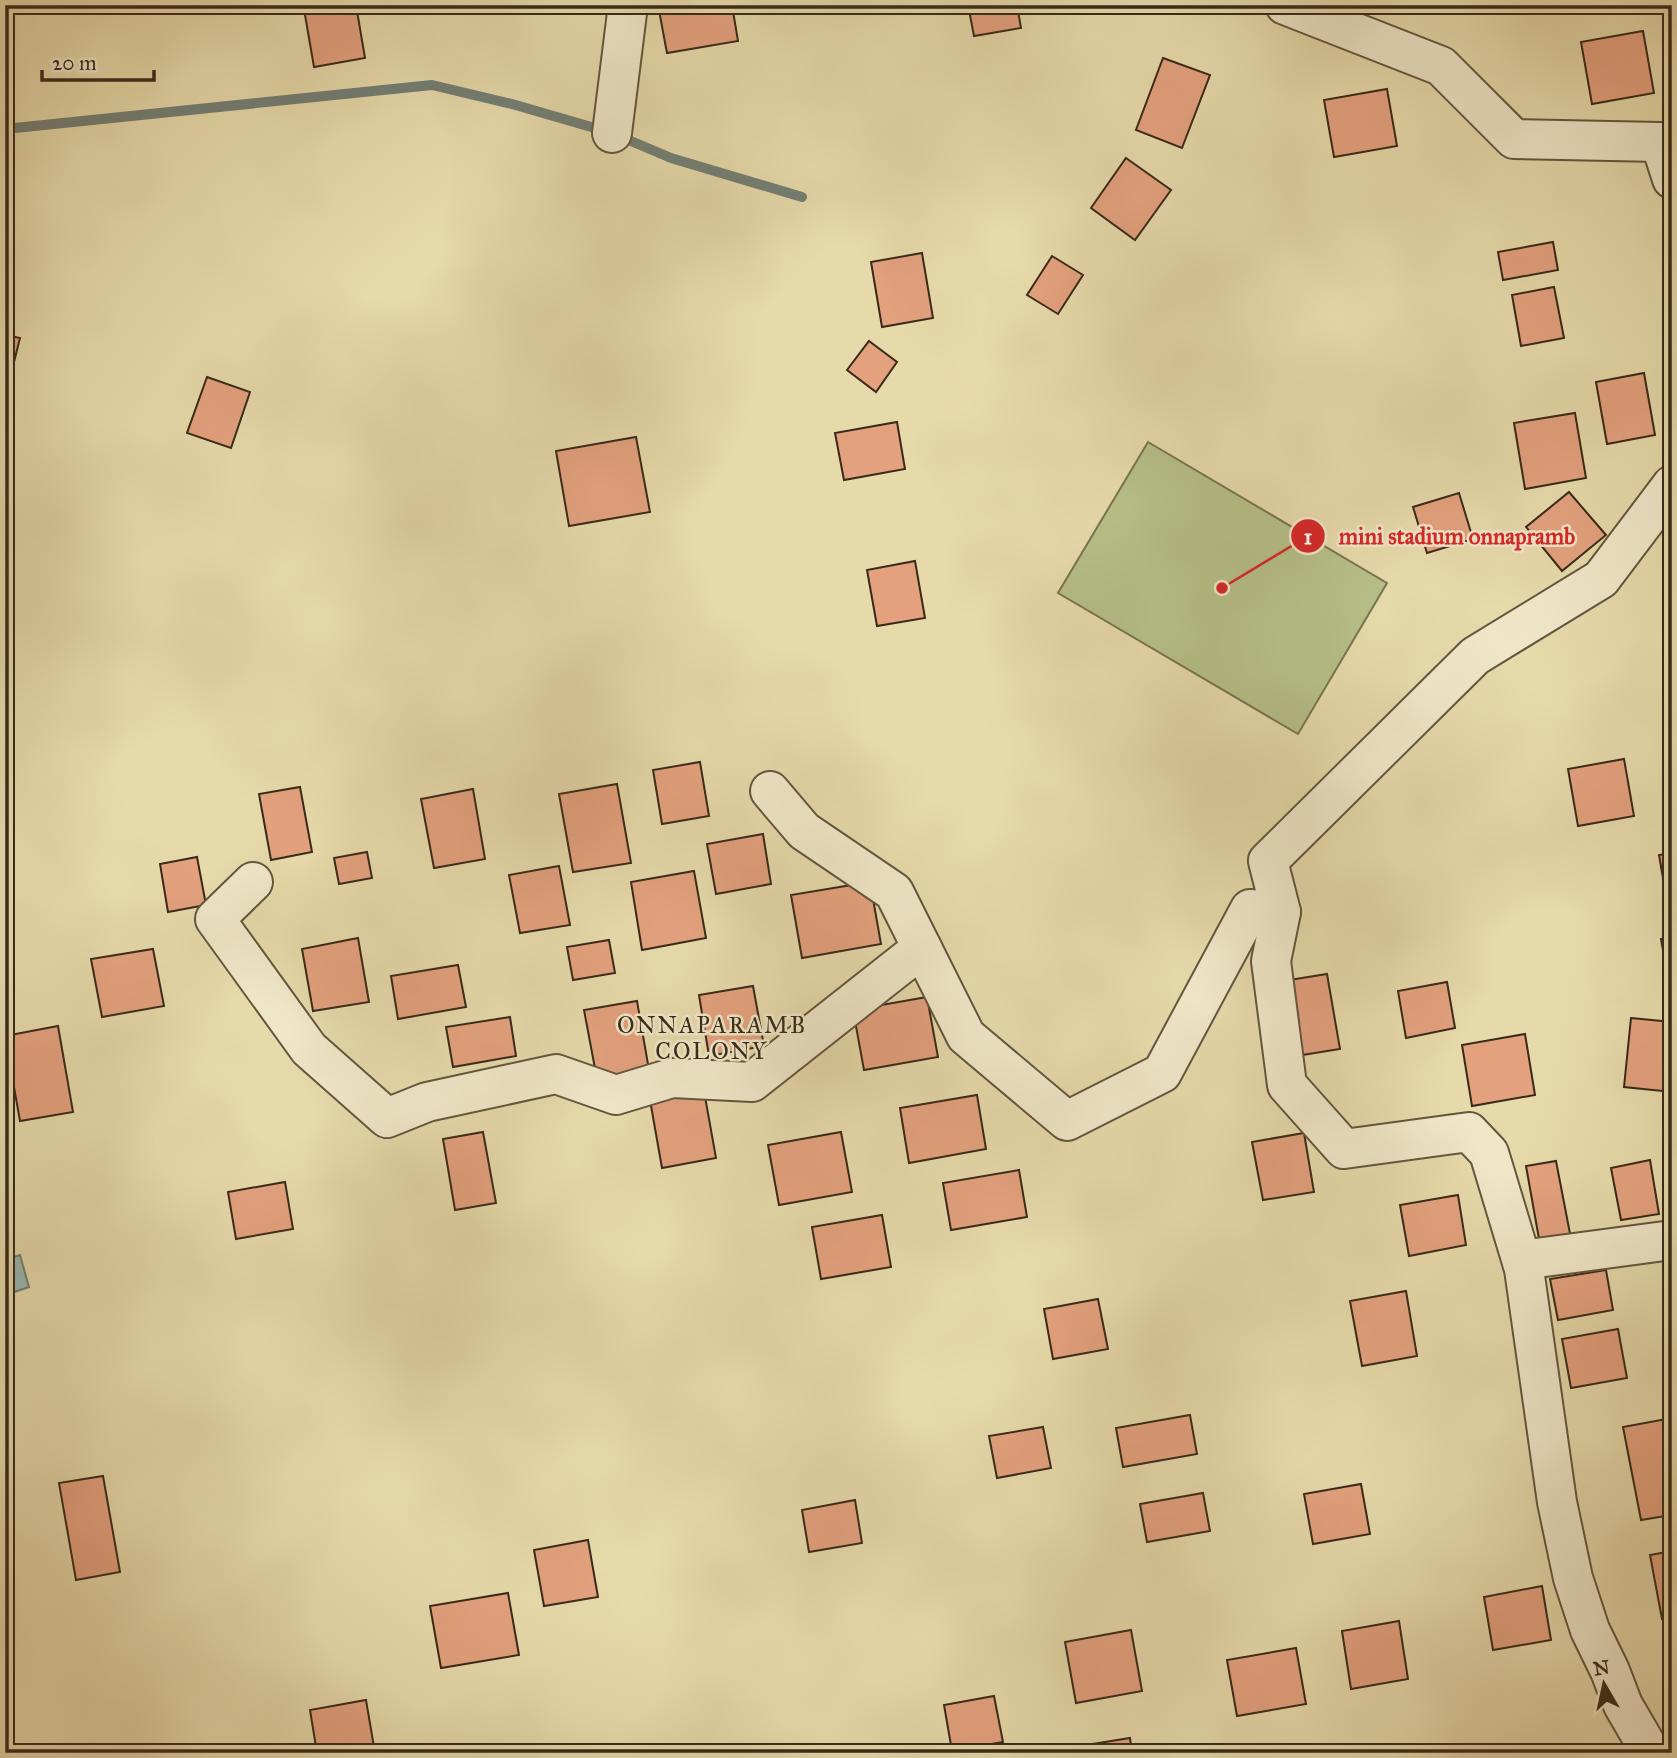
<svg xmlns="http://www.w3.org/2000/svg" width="1677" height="1758" font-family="'IM FELL Great Primer',serif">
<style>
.green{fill:#b6bf87;stroke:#787450;stroke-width:2}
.water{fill:#99b8b2;stroke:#737f75;stroke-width:2}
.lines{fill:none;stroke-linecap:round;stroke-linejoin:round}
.stream{stroke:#737f75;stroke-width:10}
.building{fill:#e3a17e;stroke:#392a1a;stroke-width:2}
.minor-casing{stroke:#64563e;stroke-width:42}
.minor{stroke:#efe6c8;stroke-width:38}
.labels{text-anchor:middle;stroke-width:5;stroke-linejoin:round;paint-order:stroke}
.neighbourhood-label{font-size:23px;letter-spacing:2px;fill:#392a1a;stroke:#efe6c8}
.leader{fill:none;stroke:#d62828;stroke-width:2.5}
.callout-dot{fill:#d62828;stroke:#efe6c8;stroke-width:2.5}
.mark-label{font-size:21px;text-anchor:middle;font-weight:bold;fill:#fff}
.callout-label{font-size:23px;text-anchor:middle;font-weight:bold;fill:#d62828;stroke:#efe6c8;stroke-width:5;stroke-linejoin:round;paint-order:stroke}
</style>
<rect width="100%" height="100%" fill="#e6d9aa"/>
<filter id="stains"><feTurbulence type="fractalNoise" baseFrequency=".00286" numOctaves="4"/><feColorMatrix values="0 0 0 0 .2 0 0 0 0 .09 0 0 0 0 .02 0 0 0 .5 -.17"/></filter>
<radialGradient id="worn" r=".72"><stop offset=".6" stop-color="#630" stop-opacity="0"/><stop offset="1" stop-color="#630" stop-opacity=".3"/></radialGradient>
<path class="green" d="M1148,442L1387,583L1298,734L1058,593Z"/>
<path class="water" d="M20,1255L29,1287L5,1295V1260Z"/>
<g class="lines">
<path class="stream" d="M5,129L432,85L512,104L612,133L671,158L802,197"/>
</g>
<g class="building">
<path d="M327,5H356L365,58L314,67L304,9Z"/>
<path d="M658,5H732L738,41L667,53Z"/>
<path d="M968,5H1017L1021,28L974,36Z"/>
<path d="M1643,31L1654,93L1592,104L1581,42Z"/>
<path d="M1163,58L1210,75L1182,148L1136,130Z"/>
<path d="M1387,89L1397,146L1334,157L1324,100Z"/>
<path d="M1126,158L1171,190L1135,240L1091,208Z"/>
<path d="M1553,242L1558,270L1503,280L1498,252Z"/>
<path d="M922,253L933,318L882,327L871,262Z"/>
<path d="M1052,256L1083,275L1058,314L1027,295Z"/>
<path d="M1554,287L1564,338L1521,346L1512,295Z"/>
<path d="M5,335L20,338L11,374L5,373Z"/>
<path d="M869,341L897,362L876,392L847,370Z"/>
<path d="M1644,373L1655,435L1607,444L1596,382Z"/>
<path d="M207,377L250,392L231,448L187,433Z"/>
<path d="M1575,413L1586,478L1525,489L1514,423Z"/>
<path d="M897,422L905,469L844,480L835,433Z"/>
<path d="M636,437L650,512L569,526L556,451Z"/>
<path d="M1569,492L1606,535L1562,571L1526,527Z"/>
<path d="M1459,493L1473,539L1427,553L1413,507Z"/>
<path d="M915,561L925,618L877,626L867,570Z"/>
<path d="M1624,759L1634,816L1578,826L1568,769Z"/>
<path d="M700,762L709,816L662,824L653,770Z"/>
<path d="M617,784L631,863L573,872L559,794Z"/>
<path d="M300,787L312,852L271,860L259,794Z"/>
<path d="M473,789L485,859L434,868L421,799Z"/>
<path d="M763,834L771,884L716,894L707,844Z"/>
<path d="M367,852L372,878L339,884L334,858Z"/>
<path d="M1672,853V913H1669L1659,855Z"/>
<path d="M197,857L206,905L168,912L160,864Z"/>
<path d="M559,866L570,925L520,933L509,875Z"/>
<path d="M694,871L706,938L642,950L631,882Z"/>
<path d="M870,882L881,944L802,958L791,895Z"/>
<path d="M1672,937V995H1671L1661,939Z"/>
<path d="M358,938L369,1002L313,1011L302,949Z"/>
<path d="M609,940L615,973L573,980L567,947Z"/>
<path d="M153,949L164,1006L102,1017L91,959Z"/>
<path d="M458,965L466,1007L398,1019L391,976Z"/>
<path d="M1327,974L1340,1049L1296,1056L1283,981Z"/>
<path d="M1447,982L1455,1028L1406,1038L1398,991Z"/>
<path d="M753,986L764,1046L709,1056L699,995Z"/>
<path d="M927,997L938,1057L864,1070L853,1010Z"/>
<path d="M637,1001L649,1070L597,1079L584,1010Z"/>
<path d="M510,1017L516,1056L453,1067L446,1027Z"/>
<path d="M1631,1018L1672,1022V1092L1624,1087Z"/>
<path d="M58,1026L73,1112L20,1121L5,1036Z"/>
<path d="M1525,1034L1535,1095L1472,1106L1462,1045Z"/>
<path d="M704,1091L716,1158L662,1168L650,1100Z"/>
<path d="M977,1095L986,1149L909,1163L900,1108Z"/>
<path d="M483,1132L496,1203L455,1210L443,1139Z"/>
<path d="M841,1132L852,1192L779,1205L768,1145Z"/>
<path d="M1304,1133L1314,1192L1263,1200L1252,1142Z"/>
<path d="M1650,1160L1659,1214L1621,1220L1611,1168Z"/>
<path d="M1556,1161L1572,1244L1541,1250L1526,1166Z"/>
<path d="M1019,1170L1027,1217L951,1230L943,1183Z"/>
<path d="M285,1182L293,1229L236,1239L228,1192Z"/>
<path d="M1458,1195L1466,1245L1409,1256L1400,1205Z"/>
<path d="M882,1215L891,1267L821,1279L812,1227Z"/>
<path d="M1606,1270L1613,1310L1558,1320L1550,1279Z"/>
<path d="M1406,1291L1417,1356L1362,1366L1350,1301Z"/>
<path d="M1098,1299L1108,1349L1053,1359L1044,1309Z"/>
<path d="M1618,1329L1627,1378L1571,1388L1562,1339Z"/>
<path d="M1190,1415L1197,1454L1123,1467L1116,1428Z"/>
<path d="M1672,1418V1515L1641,1520L1623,1427Z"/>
<path d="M1043,1427L1051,1468L997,1478L989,1436Z"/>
<path d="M103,1476L120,1572L76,1580L59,1483Z"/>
<path d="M1361,1484L1370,1534L1313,1544L1304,1494Z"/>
<path d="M1203,1493L1210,1531L1147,1542L1140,1504Z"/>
<path d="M855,1500L862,1543L809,1552L802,1510Z"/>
<path d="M588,1540L598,1597L544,1606L534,1550Z"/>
<path d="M1672,1551V1617L1662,1619L1650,1555Z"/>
<path d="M1542,1586L1551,1640L1493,1650L1484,1597Z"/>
<path d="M508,1593L519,1655L441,1668L430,1606Z"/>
<path d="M1399,1621L1408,1679L1351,1689L1342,1631Z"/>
<path d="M1131,1630L1142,1691L1076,1703L1065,1642Z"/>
<path d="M1296,1648L1306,1704L1237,1716L1227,1660Z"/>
<path d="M994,1696L1003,1742L952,1751L944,1705Z"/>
<path d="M366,1700L375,1753H317L310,1710Z"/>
<path d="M1130,1738L1132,1753H1067V1748Z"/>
</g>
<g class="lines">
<defs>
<g id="minor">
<path d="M1285,5L1441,66L1514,139L1660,142L1672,179"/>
<path d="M612,133L628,5"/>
<path d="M770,791L804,831L894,892L966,1036L1067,1121L1162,1073L1250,909L1281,912"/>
<path d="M253,882L215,919L309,1049L387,1118L427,1102L556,1074L616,1095L672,1078L752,1082L922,948"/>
<path d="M1522,1260L1672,1240"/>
<path d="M1651,1753L1623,1705L1610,1671L1590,1630L1573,1578L1557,1502L1524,1269L1489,1153L1469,1132L1344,1149L1287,1085L1271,961L1281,912L1268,861L1475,656L1601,579L1672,485"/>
</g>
</defs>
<use href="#minor" class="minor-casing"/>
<use href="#minor" class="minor"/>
</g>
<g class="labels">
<g class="neighbourhood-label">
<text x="712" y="1033">ONNAPARAMB<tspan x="712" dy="26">COLONY</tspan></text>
</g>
</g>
<path class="leader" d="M1222 588L1308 536"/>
<g class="callout-dot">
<circle cx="1222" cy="588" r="7"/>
<circle cx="1308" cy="536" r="18"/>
</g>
<g class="mark-label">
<text x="1308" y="544">1</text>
</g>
<g class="callout-label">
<text x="1457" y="544">mini stadium onnapramb</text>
</g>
<rect width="1677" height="1758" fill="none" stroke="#e6d9aa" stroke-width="28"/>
<rect x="7" y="7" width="1663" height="1744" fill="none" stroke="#392a1a" stroke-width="3.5"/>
<rect x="14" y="14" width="1649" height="1730" fill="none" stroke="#392a1a" stroke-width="2"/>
<g transform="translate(1604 1684) rotate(351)" stroke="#efe6c8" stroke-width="5" paint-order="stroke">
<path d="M0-5L12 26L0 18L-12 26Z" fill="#392a1a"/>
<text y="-10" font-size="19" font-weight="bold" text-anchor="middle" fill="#392a1a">N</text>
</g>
<path d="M42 70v10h112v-10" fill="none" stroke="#392a1a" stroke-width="3.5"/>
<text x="52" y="70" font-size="21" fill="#392a1a" stroke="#efe6c8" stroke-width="5" paint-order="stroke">20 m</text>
<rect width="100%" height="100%" filter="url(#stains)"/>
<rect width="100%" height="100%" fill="url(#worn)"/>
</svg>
